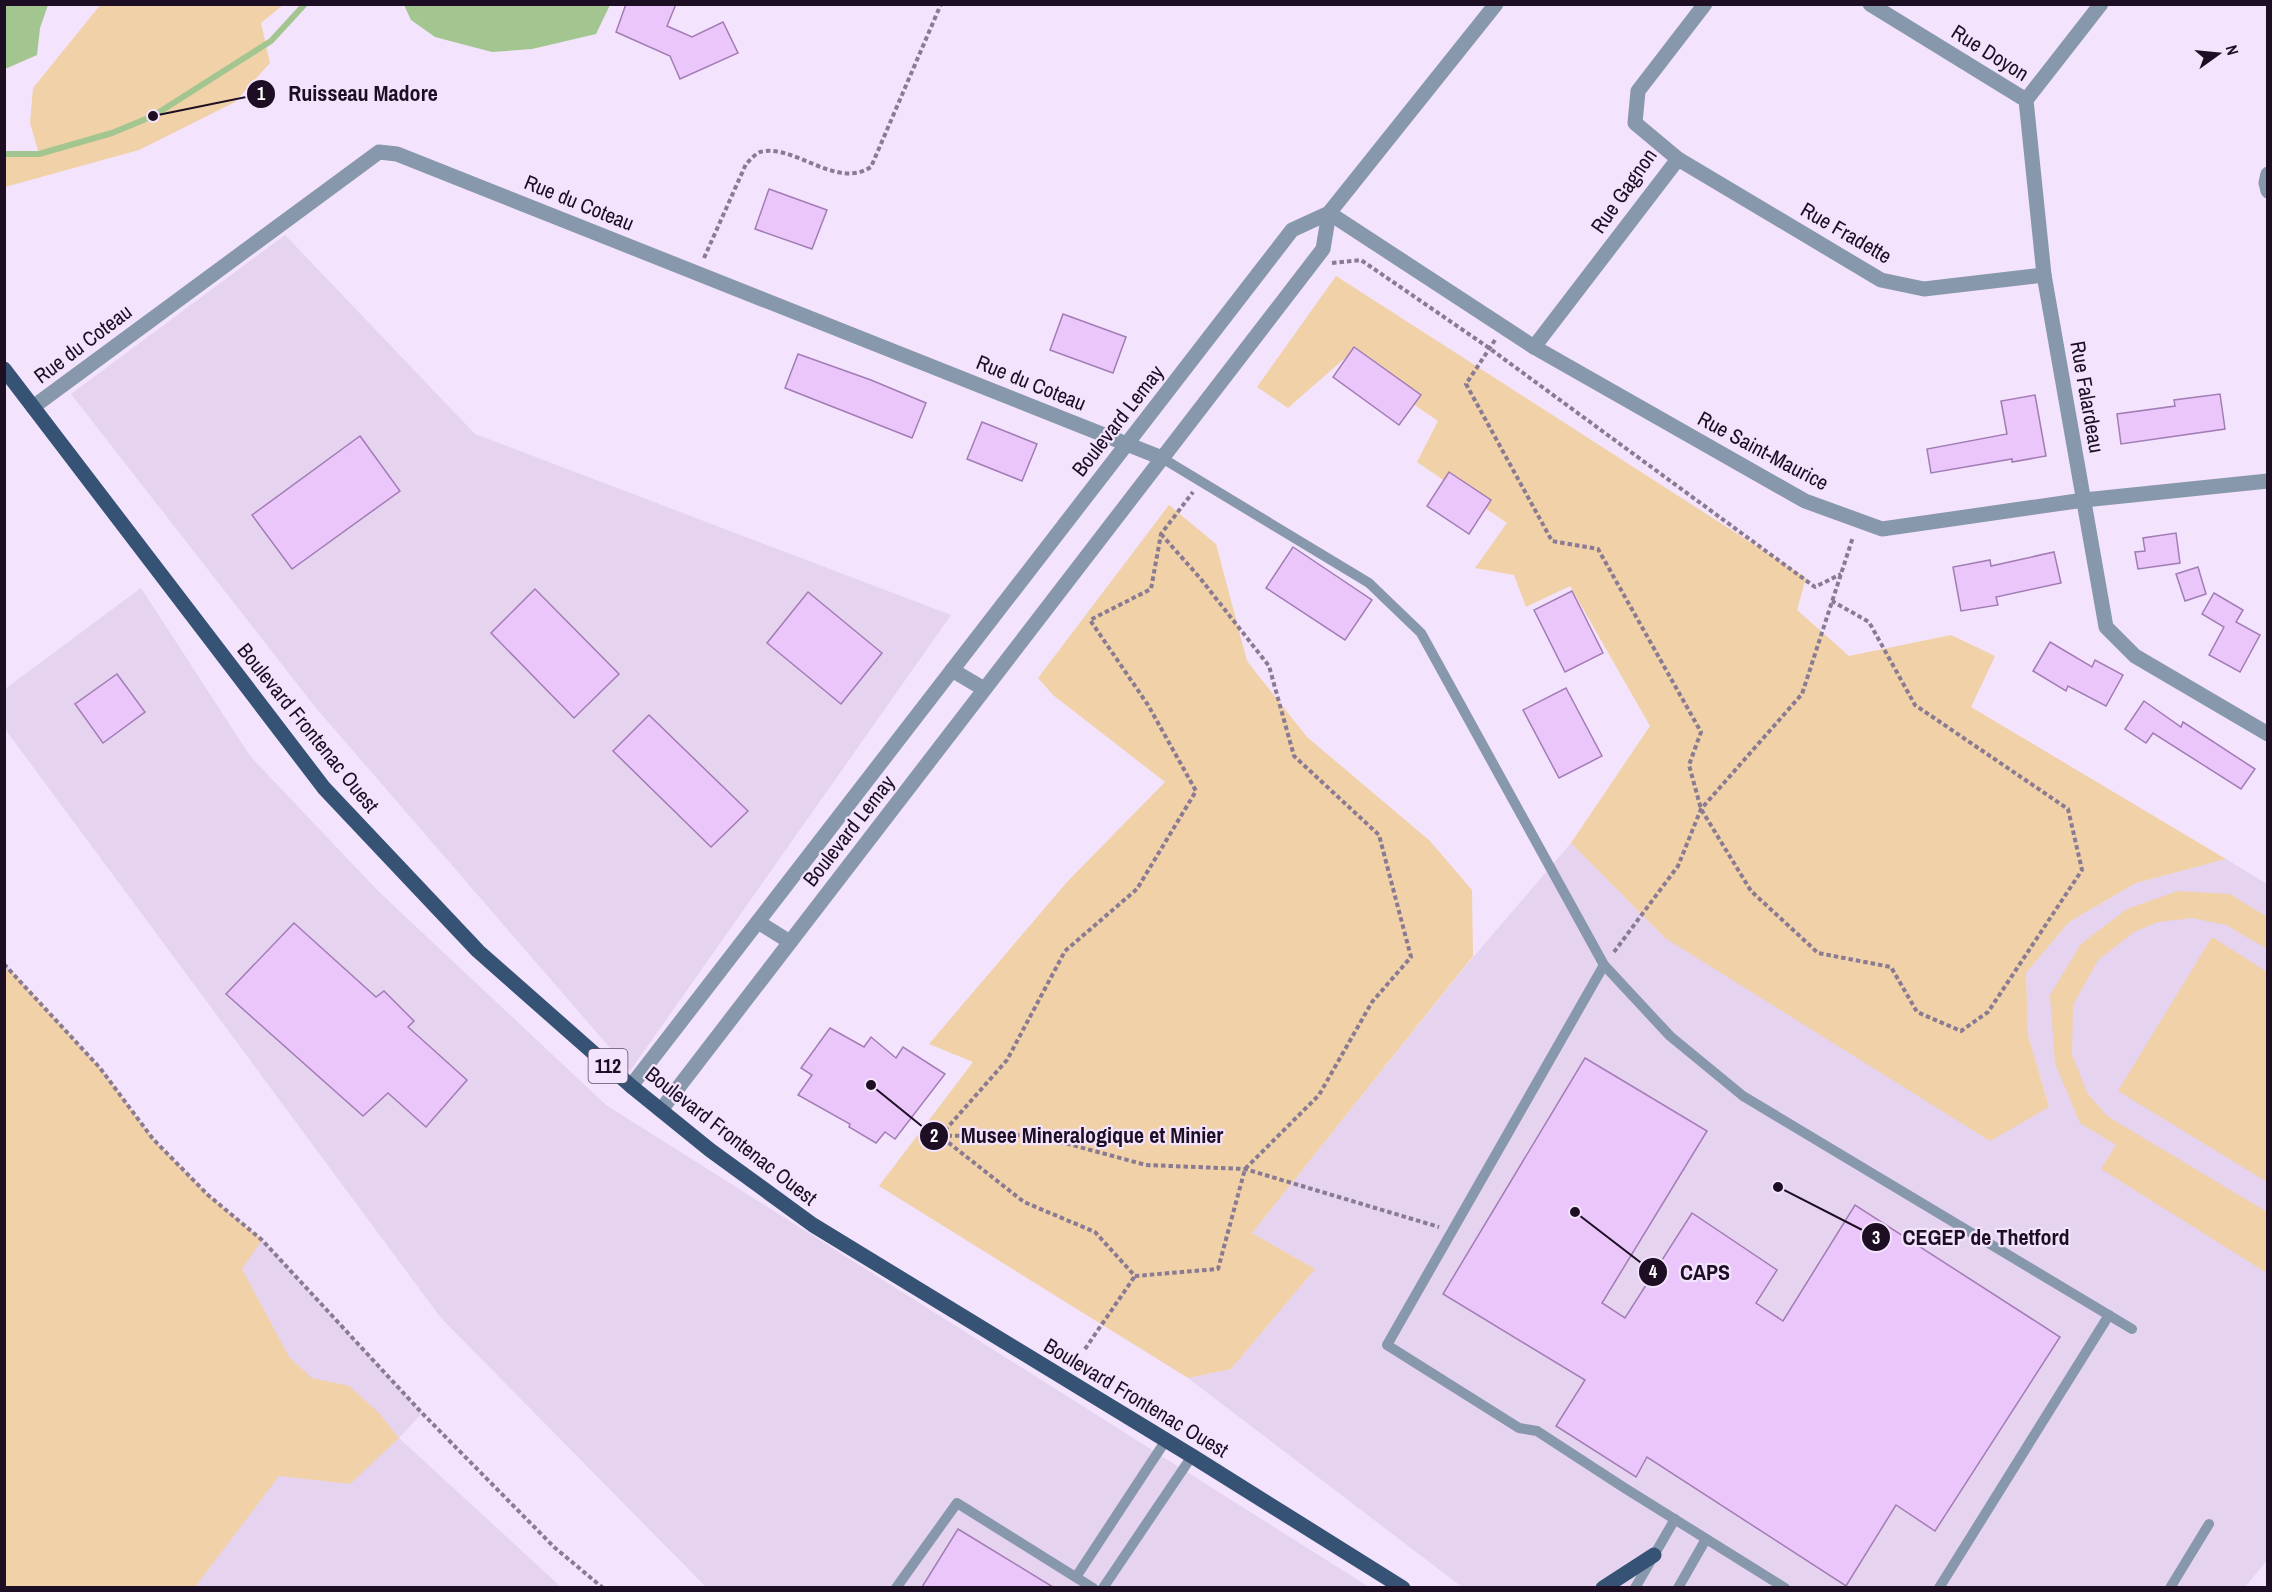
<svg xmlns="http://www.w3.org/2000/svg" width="2272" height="1592" font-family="'Archivo Narrow',sans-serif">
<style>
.built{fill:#e5d3ef}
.green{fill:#f0d1a8}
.water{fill:#a3c590}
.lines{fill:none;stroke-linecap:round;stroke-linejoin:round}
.stream{stroke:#a3c590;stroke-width:6}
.building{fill:#eac6fb;stroke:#a27cb5;stroke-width:1.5}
.path{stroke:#8a7b92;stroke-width:4;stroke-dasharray:4.5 3;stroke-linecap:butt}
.service{stroke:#8797ac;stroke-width:10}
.minor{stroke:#8797ac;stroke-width:15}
.tertiary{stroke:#8797ac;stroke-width:15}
.primary{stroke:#365376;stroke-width:15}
.labels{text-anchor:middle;stroke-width:4.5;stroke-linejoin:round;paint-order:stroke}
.shield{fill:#f3e3fc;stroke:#5d4e65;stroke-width:1.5}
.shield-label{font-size:20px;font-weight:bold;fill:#1d0e24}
.street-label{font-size:21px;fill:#1d0e24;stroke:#f3e3fc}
.leader{fill:none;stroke:#1d0e24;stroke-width:2}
.callout-dot{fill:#1d0e24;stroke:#f3e3fc;stroke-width:2}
.mark-label{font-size:18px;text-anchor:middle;font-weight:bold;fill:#fff}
.callout-label{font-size:22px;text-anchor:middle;font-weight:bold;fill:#1d0e24;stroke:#f3e3fc;stroke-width:4.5;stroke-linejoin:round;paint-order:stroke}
</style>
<rect width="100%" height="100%" fill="#f3e3fc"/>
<g class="built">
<path d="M285,235L475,434L951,615L630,1071L316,708L71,394Z"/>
<path d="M141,588L250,756L378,891L606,1105L1369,1587H706L441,1318L5,729V689Z"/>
<path d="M1571,843L1665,938L2049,1107L2028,1035L2026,973L2069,922L2136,883L2226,859L2267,884L2268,1559L2245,1587H1462L1188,1378L1231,1369L1315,1269L1252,1233L1464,968Z"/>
<path d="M4,964L100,1068L153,1139L208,1195L262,1240L422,1413L399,1438L561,1587H5Z"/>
</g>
<g class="green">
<path d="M101,4L283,5L261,23L270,63L235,102L139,150L5,187V154H39L30,123L33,88Z"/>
<path d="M1336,276L1806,578L1797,610L1849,656L1951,635L1995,656L1971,707L2226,859L2136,883L2069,922L2026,973L2028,1035L2049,1107L1990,1141L1665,938L1571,843L1650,726L1570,586L1526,607L1514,575L1475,568L1507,523L1417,462L1438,421L1345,358L1288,408L1257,387Z"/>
<path d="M1169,505L1216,544L1247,661L1307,737L1430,841L1472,890L1473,956L1252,1233L1315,1269L1231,1369L1188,1378L879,1186L973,1062L929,1044L1067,882L1165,782L1053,695L1038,678Z"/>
<path d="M2178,891L2230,894L2267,917V949L2226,925L2192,918L2158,922L2134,932L2098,960L2073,1005L2072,1054L2087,1093L2107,1116L2267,1212V1273L2101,1169L2116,1145L2080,1123L2055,1063L2050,995L2081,944L2127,909Z"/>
<path d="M2212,937L2267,972V1182L2118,1091Z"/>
<path d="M5,969L12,972L100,1068L153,1139L208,1195L262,1240L242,1269L289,1357L312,1378L349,1386L378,1412L399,1438L350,1484L279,1476L195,1587H5Z"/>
</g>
<g class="water">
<path d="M5,4L48,5L40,28L37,55L5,69Z"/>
<path d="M404,5H610L596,34L532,49L492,52L435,37L411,20Z"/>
</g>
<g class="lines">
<path class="stream" d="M4,154H39L112,133L153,116L271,41L305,4"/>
</g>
<g class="building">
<path d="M626,4H676L667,26L692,37L723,22L738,53L680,79L670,56L616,32Z"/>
<path d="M769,189L827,210L812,249L755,229Z"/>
<path d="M1063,314L1126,337L1113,373L1050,350Z"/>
<path d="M1354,347L1421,395L1399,425L1333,377Z"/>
<path d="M798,354L871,380L926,403L912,438L785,388Z"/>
<path d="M2220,394L2225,429L2121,444L2117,414L2175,406L2174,400Z"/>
<path d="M2035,395L2046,456L2012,462V459L1931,473L1927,449L2007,434L2001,401Z"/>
<path d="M982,422L1037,444L1022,481L967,459Z"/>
<path d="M360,436L400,491L292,569L252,515Z"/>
<path d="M1449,472L1491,500L1469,534L1427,506Z"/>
<path d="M2176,533L2180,563L2138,569L2135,552L2145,551L2143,538Z"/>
<path d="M1293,547L1372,600L1345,640L1266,588Z"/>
<path d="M2054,552L2061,583L1996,597L1998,605L1961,611L1953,567L1990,560L1991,566Z"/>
<path d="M2198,567L2206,594L2185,601L2176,574Z"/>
<path d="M535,589L619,674L574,718L491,633Z"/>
<path d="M1572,591L1603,653L1565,672L1534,610Z"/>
<path d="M808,592L882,653L841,704L767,643Z"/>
<path d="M2214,593L2243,610L2236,622L2260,635L2240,672L2209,655L2224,627L2202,614Z"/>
<path d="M2050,642L2092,667L2095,660L2123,675L2106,706L2068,686L2066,691L2033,671Z"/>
<path d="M117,674L145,712L103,743L75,704Z"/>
<path d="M1566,688L1602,756L1559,778L1523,710Z"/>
<path d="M2144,701L2181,727L2183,722L2255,769L2241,789L2153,733L2146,743L2125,729Z"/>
<path d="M649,715L748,811L711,847L613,751Z"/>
<path d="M294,923L376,997L384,991L414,1021L408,1027L467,1080L426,1127L388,1093L363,1116L226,994Z"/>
<path d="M830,1028L864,1047L871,1037L896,1058L903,1047L945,1074L895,1139L885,1132L876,1143L849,1127L850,1124L798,1095L812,1075L801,1068Z"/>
<path d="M1585,1058L1707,1131L1602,1303L1625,1318L1692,1213L1777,1270L1756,1303L1783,1321L1855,1205L2060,1337L1935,1531L1896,1505L1846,1586L1647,1457L1636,1477L1556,1426L1585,1380L1443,1294Z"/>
<path d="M958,1529L1053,1587H922Z"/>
</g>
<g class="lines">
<g class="path">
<path d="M704,258L746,164C750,160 755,154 760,152C794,143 836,190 871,167L941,4"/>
<path d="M1332,263L1361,260L1489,348L1815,587L1841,574"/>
<path d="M1495,340L1466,384L1552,541L1598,549L1701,732L1689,765L1701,809L1751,891L1818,953L1891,967L1917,1012L1961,1031L1988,1012L2082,870L2068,809L1915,705L1869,622L1832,601"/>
<path d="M1161,534L1200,578L1269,666L1294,756L1379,835L1411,957L1372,1002L1319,1095L1245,1169L1218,1269L1135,1276L1095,1232L1024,1202L940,1136L1007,1060L1065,951L1137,889L1196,791L1148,705L1090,620L1151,589L1161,534L1193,492"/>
<path d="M1614,952L1678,866L1701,809L1802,694L1853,537"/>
<path d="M4,964L100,1068L153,1139L208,1195L262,1240L422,1413L554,1547L603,1588"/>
<path d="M940,1136L1035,1135L1146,1165L1245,1169L1439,1227"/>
<path d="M1085,1349L1135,1276"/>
</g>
<g class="service">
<path d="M1162,458L1369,583L1421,633L1604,965L1670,1036L1743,1096L2132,1329"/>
<path d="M1604,965L1387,1345L1519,1428L1537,1431L1623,1487L1785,1588"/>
<path d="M1076,1577L1166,1440"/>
<path d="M896,1588L957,1503L1093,1588"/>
<path d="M1103,1588L1192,1456"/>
<path d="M1635,1588L1675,1519"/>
<path d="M1678,1588L1706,1539"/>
<path d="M1939,1588L2109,1315"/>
<path d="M2170,1588L2209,1524"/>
</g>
<g class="minor">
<path d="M1870,4L2026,100"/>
<path d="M2101,4L2026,100L2044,275L2106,627L2135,656L2268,734"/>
<path d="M1678,159L1881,280L1924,289L2044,275"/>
<path d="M2268,174L2266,183L2268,191"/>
<path d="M1329,213L1534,347L1805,501L1882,529L2084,500L2268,481"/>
<path d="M1534,347L1678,159L1635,123L1638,91L1705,4"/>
<path d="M33,407L379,152L397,154L1162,458"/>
</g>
<g class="tertiary">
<path d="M952,670L984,689"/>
<path d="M758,922L790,942"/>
<path d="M631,1086L1292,230L1329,213L1496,4"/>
<path d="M661,1110L1323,249L1329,213"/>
</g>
<g class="primary">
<path d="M4,369L324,788L478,951L631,1086L710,1150L813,1225L1192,1456L1403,1588"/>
<path d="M1603,1588L1654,1555"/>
</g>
</g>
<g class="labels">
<rect class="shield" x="588.5" y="1049" width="39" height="34" rx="4.5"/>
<g class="shield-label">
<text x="608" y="1073">112</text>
</g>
<g class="street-label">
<text transform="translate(1990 53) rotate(32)" y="7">Rue Doyon</text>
<text transform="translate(1624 191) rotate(-55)" y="7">Rue Gagnon</text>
<text transform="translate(579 203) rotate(22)" y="7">Rue du Coteau</text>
<text transform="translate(1846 233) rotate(30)" y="7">Rue Fradette</text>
<text transform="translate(83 344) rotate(-37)" y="7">Rue du Coteau</text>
<text transform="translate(1031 383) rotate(22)" y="7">Rue du Coteau</text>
<text transform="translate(2087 397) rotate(80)" y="7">Rue Falardeau</text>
<text transform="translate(1118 421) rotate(-52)" y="7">Boulevard Lemay</text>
<text transform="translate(1763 451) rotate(28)" y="7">Rue Saint-Maurice</text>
<text transform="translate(308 728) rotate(51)" y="7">Boulevard Frontenac Ouest</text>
<text transform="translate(849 831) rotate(-52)" y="7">Boulevard Lemay</text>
<text transform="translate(731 1136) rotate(38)" y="7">Boulevard Frontenac Ouest</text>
<text transform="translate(1136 1398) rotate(31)" y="7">Boulevard Frontenac Ouest</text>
</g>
</g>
<path class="leader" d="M153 116L261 94M871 1085L934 1136M1778 1187L1876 1237M1575 1212L1653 1272"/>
<g class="callout-dot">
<circle cx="153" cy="116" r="6"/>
<circle cx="871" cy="1085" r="6"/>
<circle cx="1778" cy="1187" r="6"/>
<circle cx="1575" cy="1212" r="6"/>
<circle cx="261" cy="94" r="15"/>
<circle cx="934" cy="1136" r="15"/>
<circle cx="1876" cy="1237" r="15"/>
<circle cx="1653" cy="1272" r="15"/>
</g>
<g class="mark-label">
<text x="261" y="100">1</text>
<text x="934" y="1142">2</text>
<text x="1876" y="1244">3</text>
<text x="1653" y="1278">4</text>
</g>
<g class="callout-label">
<text x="363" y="101">Ruisseau Madore</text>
<text x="1092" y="1143">Musee Mineralogique et Minier</text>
<text x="1986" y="1245">CEGEP de Thetford</text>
<text x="1705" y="1280">CAPS</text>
</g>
<rect width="2272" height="1592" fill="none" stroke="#1d0e24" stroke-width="12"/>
<g transform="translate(2218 54) rotate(75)" stroke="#f3e3fc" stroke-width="4.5" paint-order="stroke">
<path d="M0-4.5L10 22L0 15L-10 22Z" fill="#1d0e24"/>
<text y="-9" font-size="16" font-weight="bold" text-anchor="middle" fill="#1d0e24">N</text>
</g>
</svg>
